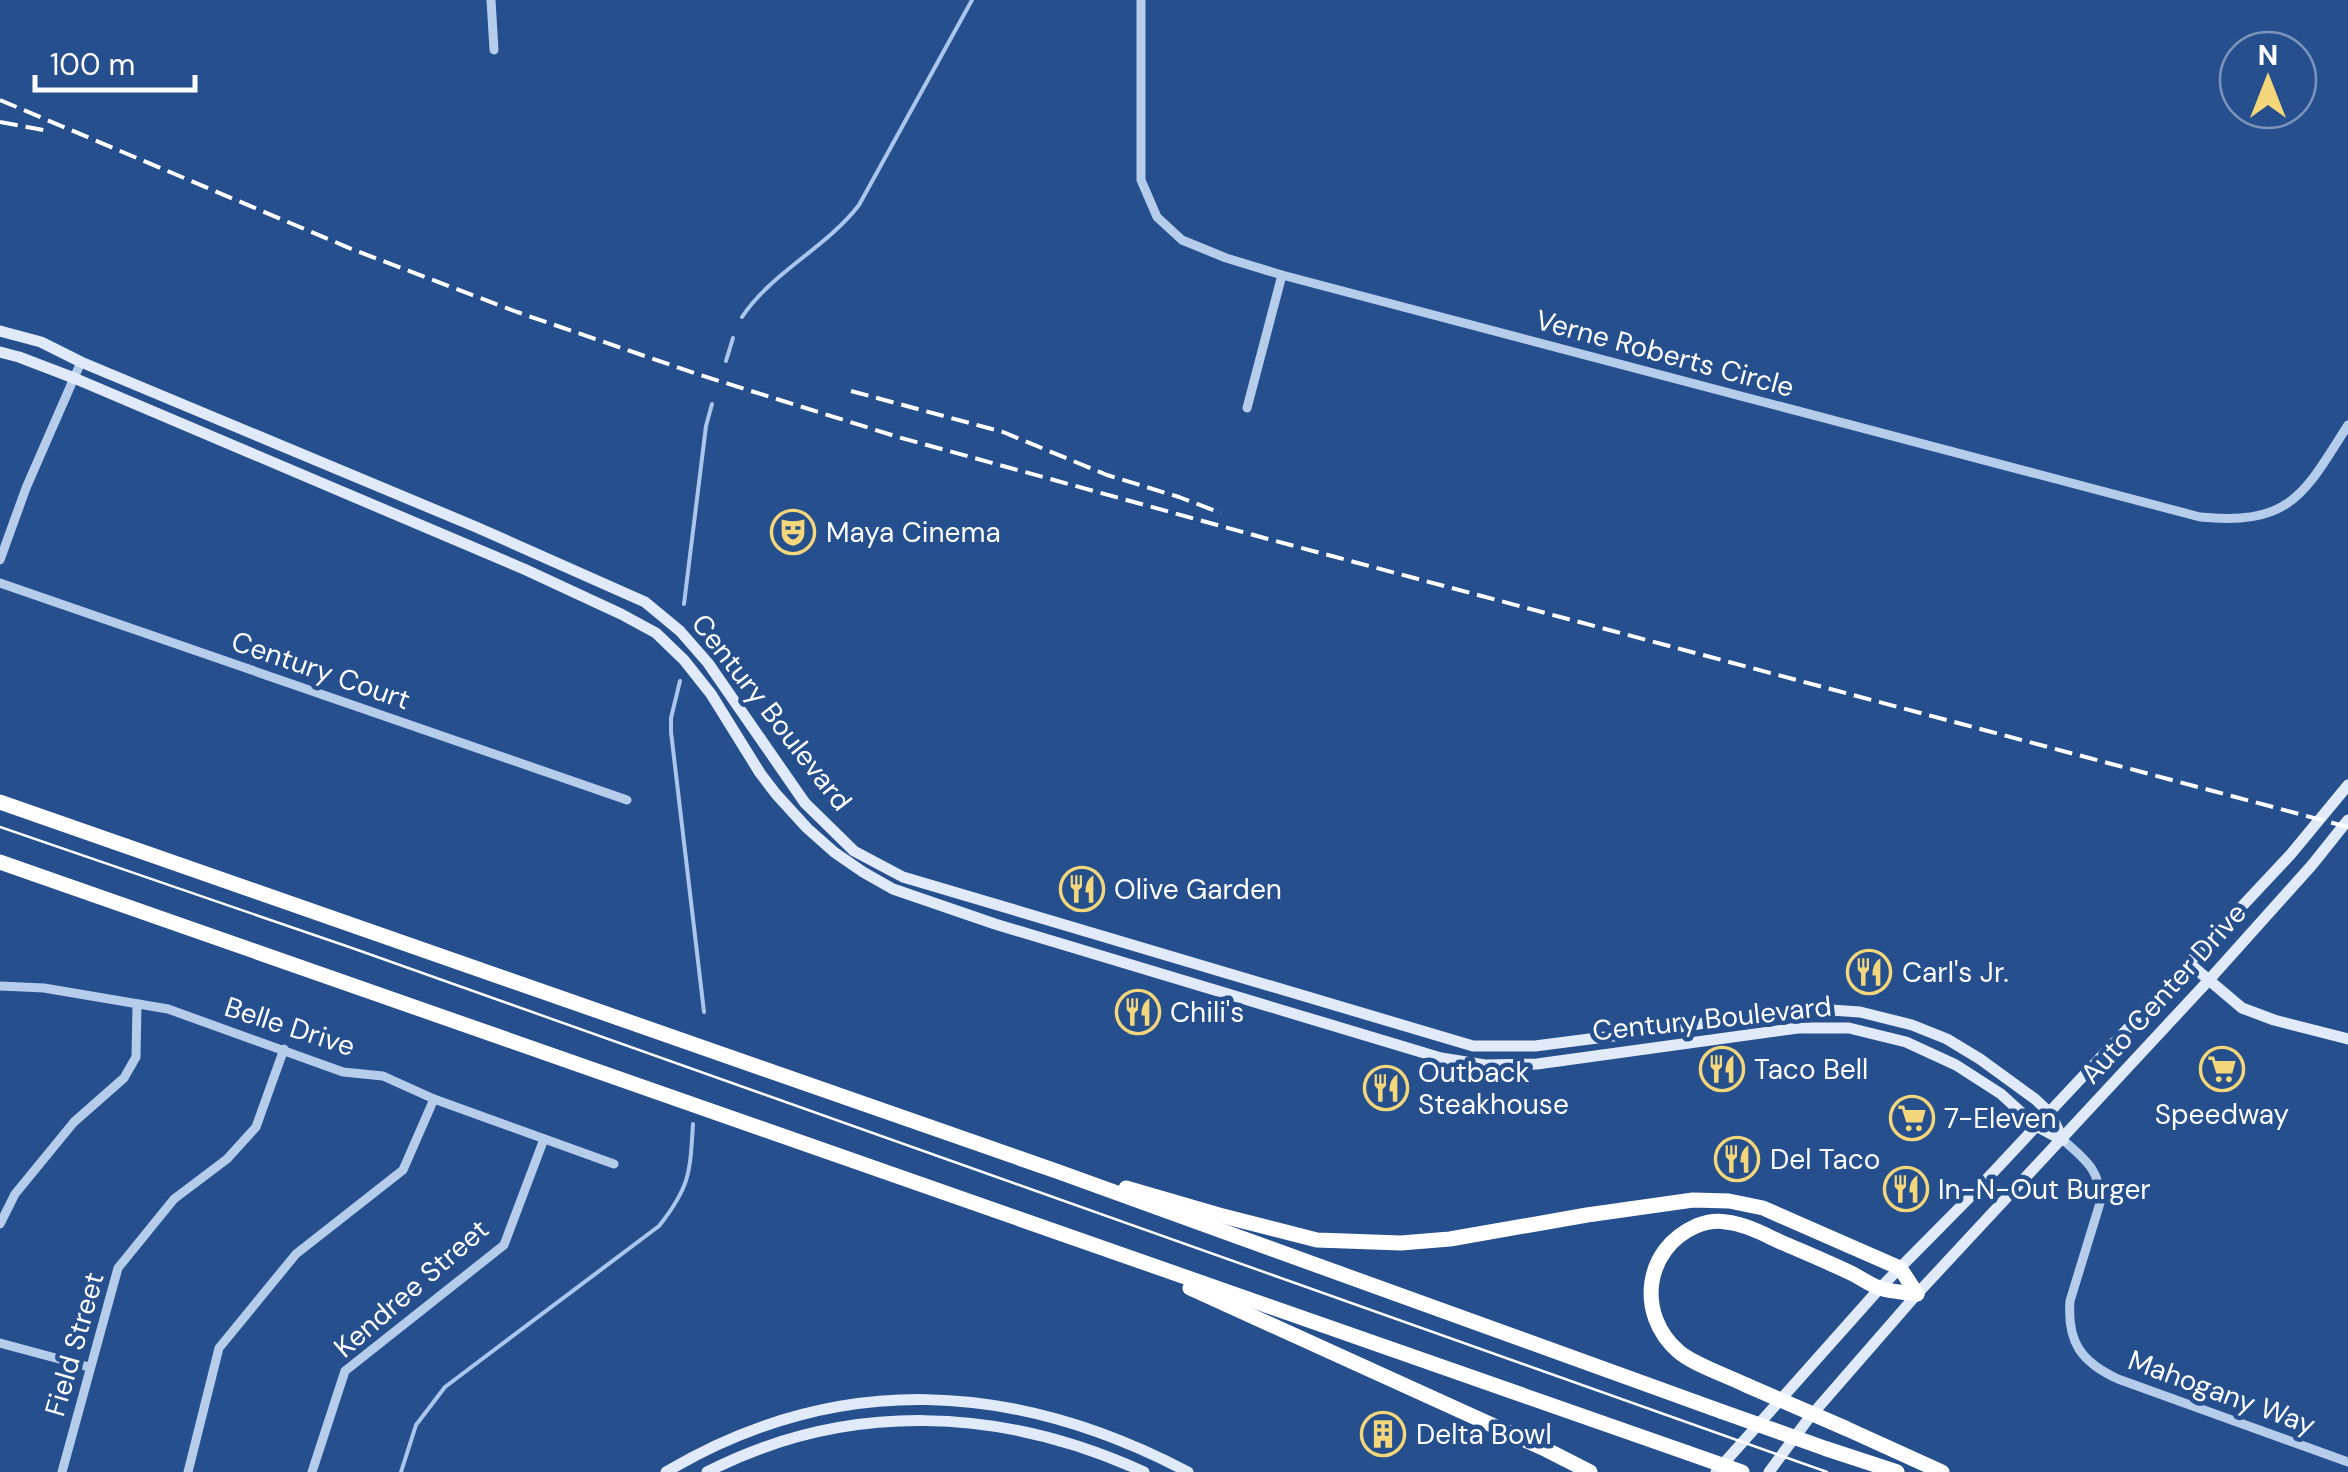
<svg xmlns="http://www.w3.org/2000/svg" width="2348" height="1472" font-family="'DM Sans',sans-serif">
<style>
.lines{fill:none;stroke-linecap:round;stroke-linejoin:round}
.stream{stroke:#aac6ec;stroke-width:4}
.street{stroke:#b6cceb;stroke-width:9}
.secondary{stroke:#e1eaf9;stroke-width:11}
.highway{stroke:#fff;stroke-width:15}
.tram{stroke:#fff;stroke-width:2.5}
.rail{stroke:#fff;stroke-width:4;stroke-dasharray:18 8;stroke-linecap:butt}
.highway-bridge{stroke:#fff;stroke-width:15}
.labels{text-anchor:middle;stroke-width:9;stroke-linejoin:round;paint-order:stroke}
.street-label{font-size:28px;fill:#fff;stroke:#264f8e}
.poi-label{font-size:28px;fill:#fff;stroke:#264f8e;text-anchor:start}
</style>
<rect width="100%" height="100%" fill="#264f8e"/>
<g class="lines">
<g class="stream">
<path d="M742,317C772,272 826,248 859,205L972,0"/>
<path d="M726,361L733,338"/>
<path d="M684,604L706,426L712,404"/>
<path d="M680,681L671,718V732L704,1012"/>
<path d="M401,1472L416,1425L445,1387L659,1226C690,1187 690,1173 693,1124"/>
</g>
<g class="street">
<path d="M491,0L494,50"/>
<path d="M1141,0V180L1157,217L1182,240L1226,258L1282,275L2200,517C2291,526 2304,494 2348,425"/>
<path d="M1247,408L1282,275"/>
<path d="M0,560L26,488L81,362"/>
<path d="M0,583L627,800"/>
<path d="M0,986L44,988L168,1009L343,1072L383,1076L434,1099L614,1164"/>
<path d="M2063,1140C2085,1159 2102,1172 2100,1203L2070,1301C2067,1342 2081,1362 2118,1379L2348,1462"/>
<path d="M0,1224L15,1194L74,1122L124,1078L136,1057L137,1004"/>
<path d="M0,1343L89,1367"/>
<path d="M62,1472L118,1268L174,1199L227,1159L256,1127L284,1049"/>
<path d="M188,1472L219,1348L296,1254L403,1170L434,1099"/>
<path d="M312,1472L345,1371L504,1245L544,1139"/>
</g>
<g class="secondary">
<path d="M0,331L41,342L81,362L476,527L645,602L680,631L708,663L805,803L854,851L903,877L1473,1046H1535L1667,1029L1773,1012L1816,1009L1860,1012L1912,1025L1947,1039L1980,1059L2035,1099L2050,1113L2063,1140"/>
<path d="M0,352L19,357L74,378L524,569L621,614L656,633L684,660L711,694L760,773L776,794L807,828L834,852L863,872L893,889L995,924L1441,1058L1485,1065L1537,1064L1798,1028H1849L1906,1042L1956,1065L2001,1094L2036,1126L2062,1140"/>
<path d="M2190,964L2242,1008L2274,1020L2348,1039"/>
<path d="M666,1472C838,1370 1015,1381 1188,1472"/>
<path d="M707,1472C848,1400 1002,1407 1144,1472"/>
<path d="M1716,1472L1880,1288L1970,1197L2291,854L2348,785"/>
<path d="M1769,1472L1809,1418L1917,1294L2208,981L2312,865L2348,820"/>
</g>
<g class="highway">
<path d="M0,802L1059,1172L1723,1412"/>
<path d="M0,862L1688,1453"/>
<path d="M1126,1188L1219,1215L1317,1240L1401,1243L1450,1239L1587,1215L1693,1200L1729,1201L1763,1208L1900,1268L1917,1294"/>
<path d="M1190,1288L1547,1450L1590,1472"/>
<path d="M1746,1385C1728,1376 1692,1364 1678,1351C1636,1314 1644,1249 1696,1226C1706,1222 1715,1220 1726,1222C1746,1224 1765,1235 1783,1243C1806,1253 1830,1263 1853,1274C1861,1278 1870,1285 1880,1288C1891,1292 1905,1292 1917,1294"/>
<path d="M1845,1428L1942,1472"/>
<path d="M1827,1449L1897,1472"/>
</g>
<path class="tram" d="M0,827L352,948L1827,1472"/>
<g class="rail">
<path d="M0,100L354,250L517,312L697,374L898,437L1268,539L2348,827"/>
<path d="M0,122L49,131"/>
<path d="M851,391L1003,432L1107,475L1179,497L1221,513"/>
</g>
<g class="highway-bridge">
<path d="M1746,1385L1845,1428"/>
<path d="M1723,1412L1827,1449"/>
<path d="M1688,1453L1742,1472"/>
</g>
</g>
<defs>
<symbol id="theatre-ring" viewBox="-11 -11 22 22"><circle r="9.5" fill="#264f8e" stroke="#f4d67b" stroke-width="1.5"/><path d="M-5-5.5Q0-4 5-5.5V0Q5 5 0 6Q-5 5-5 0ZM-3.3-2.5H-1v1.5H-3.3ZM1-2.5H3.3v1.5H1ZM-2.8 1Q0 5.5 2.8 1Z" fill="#f4d67b"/></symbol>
<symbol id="restaurant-ring" viewBox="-11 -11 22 22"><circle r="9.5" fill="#264f8e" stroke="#f4d67b" stroke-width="1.5"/><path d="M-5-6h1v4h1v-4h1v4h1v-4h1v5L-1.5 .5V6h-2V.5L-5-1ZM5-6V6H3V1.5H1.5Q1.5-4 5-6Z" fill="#f4d67b"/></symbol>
<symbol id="supermarket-ring" viewBox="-11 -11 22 22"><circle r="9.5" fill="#264f8e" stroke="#f4d67b" stroke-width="1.5"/><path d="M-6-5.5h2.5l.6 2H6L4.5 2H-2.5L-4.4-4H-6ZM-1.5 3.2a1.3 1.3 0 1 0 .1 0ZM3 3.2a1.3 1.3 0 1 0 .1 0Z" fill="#f4d67b"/></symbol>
<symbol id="building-ring" viewBox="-11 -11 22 22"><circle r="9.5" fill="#264f8e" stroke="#f4d67b" stroke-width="1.5"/><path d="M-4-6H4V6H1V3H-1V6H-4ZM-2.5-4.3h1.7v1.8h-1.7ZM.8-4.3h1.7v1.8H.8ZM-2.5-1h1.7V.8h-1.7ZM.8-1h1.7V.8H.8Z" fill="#f4d67b"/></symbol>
</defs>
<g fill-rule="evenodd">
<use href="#theatre-ring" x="768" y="507" width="50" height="50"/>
<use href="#restaurant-ring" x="1057" y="864" width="50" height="50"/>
<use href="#restaurant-ring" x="1844" y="947" width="50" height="50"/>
<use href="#restaurant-ring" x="1113" y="987" width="50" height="50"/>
<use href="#restaurant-ring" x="1697" y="1044" width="50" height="50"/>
<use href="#supermarket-ring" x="2197" y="1044" width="50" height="50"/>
<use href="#restaurant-ring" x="1361" y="1063" width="50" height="50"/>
<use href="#supermarket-ring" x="1887" y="1093" width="50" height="50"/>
<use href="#restaurant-ring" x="1712" y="1134" width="50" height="50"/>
<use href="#restaurant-ring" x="1881" y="1164" width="50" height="50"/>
<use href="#building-ring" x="1358" y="1409" width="50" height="50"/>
</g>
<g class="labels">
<g class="street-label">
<text transform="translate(1665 353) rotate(15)" y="10">Verne Roberts Circle</text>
<text transform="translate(321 670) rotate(19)" y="10">Century Court</text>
<text transform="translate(772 712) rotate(52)" y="10">Century Boulevard</text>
<text transform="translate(2163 993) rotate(-48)" y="10">Auto Center Drive</text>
<text transform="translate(1712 1018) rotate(-6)" y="10">Century Boulevard</text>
<text transform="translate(290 1026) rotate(18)" y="10">Belle Drive</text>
<text transform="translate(411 1288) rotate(-41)" y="10">Kendree Street</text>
<text transform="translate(74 1344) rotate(-74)" y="10">Field Street</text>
<text transform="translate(2222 1392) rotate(20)" y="10">Mahogany Way</text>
</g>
<g class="poi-label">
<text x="826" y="542">Maya Cinema</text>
<text x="1114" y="899">Olive Garden</text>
<text x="1902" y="982">Carl's Jr.</text>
<text x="1170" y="1022">Chili's</text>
<text x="1754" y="1079">Taco Bell</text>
<text x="1418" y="1082">Outback<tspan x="1418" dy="32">Steakhouse</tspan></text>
<text x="2222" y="1124" text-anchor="middle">Speedway</text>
<text x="1944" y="1128">7-Eleven</text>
<text x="1770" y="1169">Del Taco</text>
<text x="1938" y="1199">In-N-Out Burger</text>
<text x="1416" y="1444">Delta Bowl</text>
</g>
</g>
<g transform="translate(2268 80)"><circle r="48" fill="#264f8e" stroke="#7d95bb" stroke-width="2.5"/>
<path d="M0-8L18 38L0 25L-18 38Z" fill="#f4d67b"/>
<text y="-15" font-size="28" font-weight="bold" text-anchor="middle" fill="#ffffff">N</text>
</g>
<path d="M35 75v15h160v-15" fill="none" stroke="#ffffff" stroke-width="5"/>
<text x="50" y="75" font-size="30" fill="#ffffff" stroke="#264f8e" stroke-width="8" paint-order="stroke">100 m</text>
</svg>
